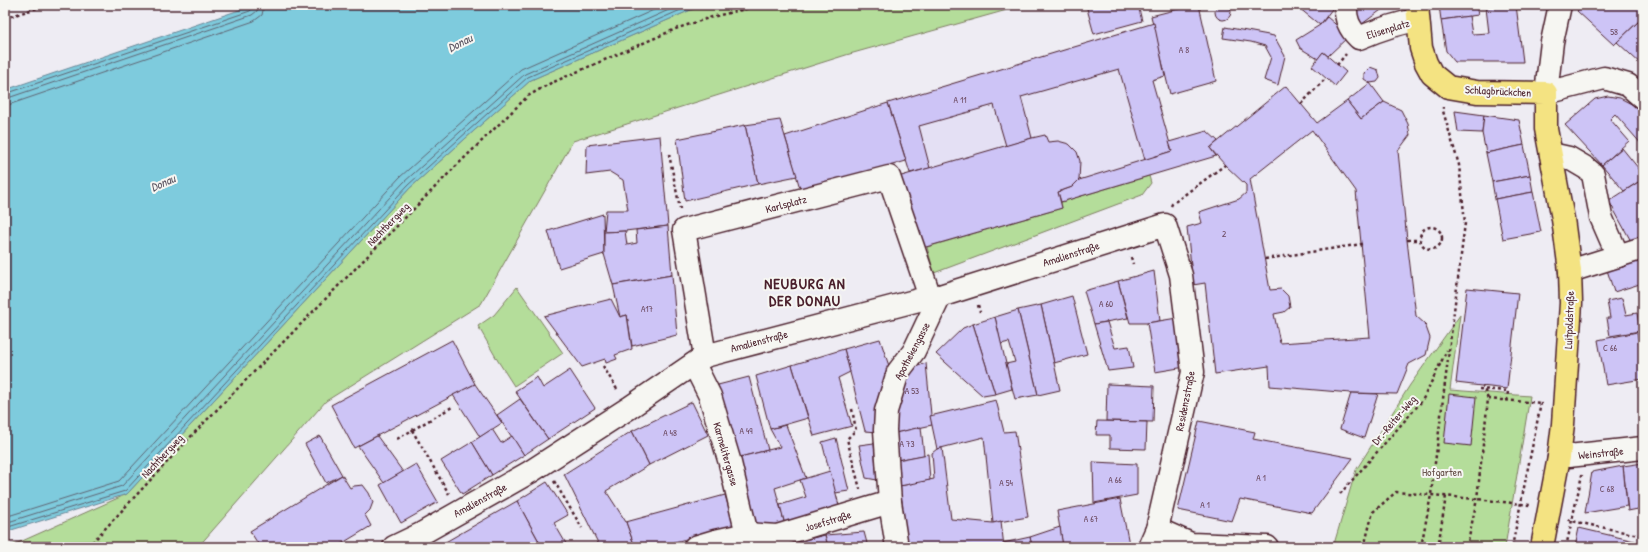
<svg xmlns="http://www.w3.org/2000/svg" width="1648" height="552" font-family="'Patrick Hand',sans-serif">
<style>
.built{fill:#e4e0f4}
.green{fill:#b4dd9a;stroke:#7f7e62}
.water{fill:#7ecbdd;stroke:#698696}
.lines{fill:none;stroke-linecap:round;stroke-linejoin:round}
.shore{stroke:#5f6472;stroke-width:1}
.building{fill:#cdc4f6;stroke:#4a1f2b;fill-rule:evenodd}
.minor-casing{stroke:#4a1f2b;stroke-width:25}
.major-casing{stroke:#4a1f2b;stroke-width:25}
.path{stroke:#4a1f2b;stroke-width:2.5;stroke-dasharray:3 3;stroke-linecap:butt}
.minor{stroke:#f6f6f2;stroke-width:22}
.major{stroke:#f4e382;stroke-width:22}
.labels{text-anchor:middle;stroke-width:4;stroke-linejoin:round;paint-order:stroke}
.number-label{font-size:9px;fill:#6b485e}
.street-label{font-size:11px;fill:#4a1f2b;stroke:#f6f6f2}
.park-label{font-size:11px;fill:#644e47;stroke:#f6f6f2}
.water-label{font-size:12px;font-style:italic;fill:#5a5360;stroke:#f6f6f2}
.district-label{font-size:15px;font-weight:bold;letter-spacing:1px;fill:#4a1f2b;stroke:#f6f6f2}
</style>
<rect width="100%" height="100%" fill="#eeecf3"/>
<filter id="ink" filterUnits="userSpaceOnUse"><feTurbulence type="fractalNoise" baseFrequency=".025" numOctaves="2"/><feDisplacementMap in="SourceGraphic" scale="8" xChannelSelector="R" yChannelSelector="G"/><feConvolveMatrix kernelMatrix="1 2 1 2 8 2 1 2 1" color-interpolation-filters="sRGB"/></filter>
<g filter="url(#ink)">
<path class="built" d="M1194,5H1199L1216,81L1170,94L1165,76L1152,80L1172,151L1079,180L1080,161L1077,152L1069,144L1058,141L1048,142L1045,135L1032,138L910,173L888,103L1153,23L1151,16Z"/>
<g class="green">
<path d="M702,5H1025L846,55L573,141L481,304L326,401L198,547H96L100,541L20,542L16,547H6L20,542L127,494L410,188L531,80Z"/>
<path d="M1149,176L1151,183L1142,195L934,273L927,247L1062,208L1061,202Z"/>
<path d="M517,287L563,353L514,386L498,361L478,326L494,315Z"/>
<path d="M1460,315L1450,390L1530,396L1505,547H1335L1334,544L1356,470L1410,385Z"/>
</g>
<path class="water" d="M254,5H702L531,80L410,188L127,494L5,532V90Z"/>
<g class="lines">
<g class="shore">
<path d="M5,94L250,11L253,8V5"/>
<path d="M5,99L252,15L257,11L258,5"/>
<path d="M5,105L11,104L254,21L262,15L264,5"/>
<path d="M5,517L119,481L400,177L521,69L665,5"/>
<path d="M5,523L122,486L404,182L525,74L680,5"/>
<path d="M5,528L125,491L408,185L528,77L692,5"/>
</g>
</g>
<g class="building">
<circle cx="1223" cy="12" r="8"/>
<path d="M1086,5H1138L1142,21L1094,34Z"/>
<path d="M1194,5H1199L1216,81L1170,94L1151,16Z"/>
<path d="M1301,5H1335L1320,25L1299,8Z"/>
<path d="M1352,5H1388L1362,24Z"/>
<path d="M1439,5H1476L1478,15L1441,20Z"/>
<path d="M1486,5H1512L1486,8Z"/>
<path d="M1516,5L1523,62H1455L1446,51L1441,20L1469,16L1472,34L1489,33L1486,8Z"/>
<path d="M1582,5H1640L1643,8V17L1614,45L1577,11Z"/>
<path d="M1327,17L1349,36L1328,56L1323,52L1318,59L1300,48L1296,40L1320,25Z"/>
<path d="M1638,22L1643,26V66L1617,42Z"/>
<path d="M1154,23L1165,76L1152,80L1172,151L1145,160L1119,69L1021,97L1032,138L1006,146L994,105L919,126L930,168L910,173L888,103Z"/>
<path d="M1225,27L1274,36L1285,56L1278,85L1264,80L1271,57L1265,46L1251,42L1223,38Z"/>
<path d="M1323,52L1346,72L1335,86L1312,66Z"/>
<path d="M1370,67L1378,70L1380,78L1377,82L1370,83L1364,79V73Z"/>
<path d="M1370,83L1384,102L1361,119L1347,101Z"/>
<path d="M1286,86L1317,123L1347,101L1361,119L1384,102L1401,110L1408,124L1410,135L1398,151L1407,240L1416,316L1425,324L1430,338L1426,355L1409,364L1397,394L1351,393L1270,386L1269,366L1215,374L1205,283L1193,285L1187,227L1202,223L1199,212L1239,199L1246,193V185L1225,165L1210,148ZM1312,130L1356,191L1370,337L1280,343L1274,314L1284,312L1290,307L1288,296L1281,289L1270,290L1250,179Z"/>
<path d="M1608,96L1620,98L1643,110V146L1615,114L1610,119L1629,141L1602,165L1565,125L1595,99Z"/>
<path d="M888,103L906,161L801,192L785,136Z"/>
<path d="M1455,111L1484,115L1482,133L1458,132Z"/>
<path d="M1484,115L1519,120L1524,145L1486,153L1482,133Z"/>
<path d="M780,120L797,176L758,184L745,125Z"/>
<path d="M745,125L758,184L685,201L677,139Z"/>
<path d="M1207,131L1218,141L1210,148L1216,156L1061,202L1058,192L1072,187L1079,180L1172,151L1169,142Z"/>
<path d="M1045,135L1048,142L1058,141L1069,144L1077,152L1080,161L1079,180L1072,187L1058,192L1062,208L919,249L898,177L1032,138Z"/>
<path d="M660,136L668,226L625,231L604,232L606,210H628L623,180L610,172L586,175L587,145Z"/>
<path d="M1524,145L1530,175L1492,182L1486,153Z"/>
<path d="M1622,148L1643,174V179L1624,191L1602,165Z"/>
<path d="M1530,175L1533,192L1495,199L1492,182Z"/>
<path d="M1640,181L1643,186V238L1632,243L1609,201Z"/>
<path d="M1533,192L1541,232L1503,239L1495,199Z"/>
<path d="M603,214L604,254L559,268L548,231Z"/>
<path d="M668,226L672,275L613,285L604,254V232L625,231L627,245L637,243L636,230Z"/>
<path d="M1643,257V283L1614,292L1607,270Z"/>
<path d="M1154,271L1160,321L1147,323H1130L1118,281Z"/>
<path d="M672,275L677,335L632,346L627,315L620,317L613,285Z"/>
<path d="M1118,281L1128,318L1094,324L1084,291Z"/>
<path d="M1467,288L1518,293L1507,389L1456,383Z"/>
<path d="M1072,296L1087,354L1054,363L1041,305Z"/>
<path d="M1622,298L1626,315L1637,313L1640,331L1610,336L1607,318H1610L1607,301Z"/>
<path d="M611,299L620,317L627,315L632,349L615,355L617,359L606,363L605,359L582,367L544,316Z"/>
<path d="M1041,305L1060,390L1038,395L1018,310Z"/>
<path d="M1018,310L1038,395L1015,399L1006,364L1015,362L1009,342L1001,344L995,317Z"/>
<path d="M995,317L1012,389L995,394L973,324Z"/>
<path d="M1177,318L1185,367L1155,372L1147,323Z"/>
<path d="M1107,322L1115,348L1129,346L1133,368L1108,371L1094,324Z"/>
<path d="M973,324L995,394L983,396L936,354L963,328Z"/>
<path d="M1637,332L1643,364V379L1606,385L1598,340Z"/>
<path d="M880,339L891,372L878,432L865,431L844,349Z"/>
<path d="M452,340L475,384L354,448L331,405Z"/>
<path d="M844,349L850,372L838,378L852,426L814,436L792,365Z"/>
<path d="M926,363L932,425L891,434L902,372Z"/>
<path d="M792,365L808,418L770,429L756,376Z"/>
<path d="M570,370L595,408L548,439L515,391L537,377L543,388Z"/>
<path d="M749,377L768,450L736,458L718,385Z"/>
<path d="M475,384L502,423L480,437L453,395Z"/>
<path d="M1107,384L1154,386L1153,422L1106,421Z"/>
<path d="M1351,393L1378,394L1364,438L1340,429Z"/>
<path d="M1449,394L1476,397L1471,446L1444,443Z"/>
<path d="M520,399L548,439L524,455L497,415Z"/>
<path d="M996,400L1004,432L1015,431L1028,517L993,523L984,437L937,449L930,416Z"/>
<path d="M692,402L708,435L649,465L632,431Z"/>
<path d="M1097,421L1147,422L1146,449L1110,448V435H1096Z"/>
<path d="M1199,421L1255,432L1253,439L1353,458L1312,513L1240,499L1232,521L1178,510Z"/>
<path d="M786,425L806,478L775,488L785,525L754,531L736,458L780,447L770,429Z"/>
<path d="M921,427L924,455L892,461L891,434Z"/>
<path d="M492,429L501,443L512,436L524,455L492,475L472,442Z"/>
<path d="M632,431L649,465L606,491L626,522L635,547H600L564,474Z"/>
<path d="M320,436L342,475L326,483L305,444Z"/>
<path d="M377,436L403,472L384,483L358,446Z"/>
<path d="M836,438L849,491L835,493L822,442Z"/>
<path d="M472,442L492,475L462,494L441,461Z"/>
<path d="M874,443L877,480L866,478L859,445Z"/>
<path d="M942,448L951,519L993,523L1001,521L1004,547L942,544L941,547H903L895,487L934,479L932,453L937,449Z"/>
<path d="M928,454L930,480L895,487L892,461Z"/>
<path d="M1093,462L1137,464V495L1094,503Z"/>
<path d="M1643,463V508L1628,511L1623,466Z"/>
<path d="M416,464L438,502L401,523L380,485Z"/>
<path d="M1623,466L1627,506L1585,513L1592,472Z"/>
<path d="M830,471L840,509L785,525L780,505L806,497L800,480Z"/>
<path d="M342,475L350,488L354,486L363,485L369,493L373,502L370,510L365,515L371,526L336,547H260L250,531Z"/>
<path d="M547,482L568,515L554,523L568,547H542L517,501Z"/>
<path d="M725,495L735,527L654,547H635L626,522Z"/>
<path d="M1120,499L1129,544L1115,547H1063L1057,511Z"/>
<path d="M517,501L542,547H443L442,544Z"/>
<path d="M1060,527L1063,547H1032L1030,537Z"/>
<path d="M1579,528L1643,543V547H1575Z"/>
<path d="M864,532L868,547H828L825,535Z"/>
<path d="M825,535L828,547H775Z"/>
<path d="M1030,537L1032,547H1004L1003,543Z"/>
</g>
<g class="lines">
<defs>
<g id="minor">
<path d="M1346,5C1345,19 1349,28 1359,38C1378,30 1397,23 1418,20"/>
<path d="M1560,5L1552,42L1546,93L1604,78L1628,85L1643,98"/>
<path d="M1551,154L1569,158L1586,168L1593,174L1601,217L1618,256"/>
<path d="M1570,271L1643,248"/>
<path d="M705,356L684,230L889,177L930,297"/>
<path d="M694,364L710,396L730,463L750,547"/>
<path d="M1559,457L1643,448"/>
<path d="M1157,529L1191,544L1267,547"/>
<path d="M394,547L419,535L530,472L629,408L705,356L930,297L940,296L1165,225L1181,275L1193,372L1157,529L1149,547"/>
<path d="M695,547L715,541L747,534L777,536L890,502"/>
<path d="M897,547L890,502L885,430L886,411L898,372L914,351L940,296"/>
</g>
<path id="major" d="M1417,5L1421,48L1426,63L1432,74L1448,87L1477,92L1546,93V129L1563,219L1570,271L1571,303L1563,424L1559,457L1542,547"/>
</defs>
<use href="#minor" class="minor-casing"/>
<use href="#major" class="major-casing"/>
<g class="path">
<path d="M5,18L47,5"/>
<path d="M1337,65L1346,54"/>
<path d="M1301,104L1326,78"/>
<path d="M669,154L680,209"/>
<path d="M1171,206L1172,204L1225,165"/>
<circle cx="1431" cy="238" r="11"/>
<path d="M1407,240H1420"/>
<path d="M1131,257L1133,264"/>
<path d="M1265,259L1362,244"/>
<path d="M978,305L980,312"/>
<path d="M603,366L618,391"/>
<path d="M1479,389L1508,391L1507,400"/>
<path d="M1488,399L1542,403"/>
<path d="M852,409L856,430L847,439L860,489"/>
<path d="M412,430L449,494"/>
<path d="M397,439L452,407"/>
<path d="M554,481L582,528"/>
<path d="M1340,494L1422,401L1447,350"/>
<path d="M1568,519L1572,521L1643,536"/>
<path d="M88,547L197,430L451,171L528,96L549,84L678,28L712,17L762,5"/>
<path d="M1364,547L1373,512L1396,492L1477,499L1530,505"/>
<path d="M1421,547L1431,495L1465,223L1459,165L1443,111V107"/>
<path d="M1438,547L1446,496"/>
<path d="M1467,547L1477,499L1488,399L1483,386"/>
<path d="M1512,547L1541,403"/>
<path d="M1566,547L1582,475"/>
</g>
<use href="#minor" class="minor"/>
<use href="#major" class="major"/>
</g>
</g>
<g class="labels">
<g class="number-label">
<text x="1614" y="35">58</text>
<text x="1184" y="53">A 8</text>
<text x="960" y="103">A 11</text>
<text x="1224" y="237">2</text>
<text x="1106" y="307">A 60</text>
<text x="647" y="312">A17</text>
<text x="1610" y="351">C 66</text>
<text x="912" y="394">A 53</text>
<text x="746" y="434">A 49</text>
<text x="670" y="436">A 48</text>
<text x="907" y="447">A 73</text>
<text x="1261" y="481">A 1</text>
<text x="1115" y="483">A 66</text>
<text x="1006" y="486">A 54</text>
<text x="1607" y="492">C 68</text>
<text x="1205" y="508">A 1</text>
<text x="1091" y="522">A 67</text>
</g>
<g class="street-label">
<text transform="translate(1388 29) rotate(-17)" y="4">Elisenplatz</text>
<text transform="translate(1498 91) rotate(3)" y="4">Schlagbrückchen</text>
<text transform="translate(786 204) rotate(-15)" y="4">Karlsplatz</text>
<text transform="translate(388 224) rotate(-46)" y="4">Nachtbergweg</text>
<text transform="translate(1071 254) rotate(-18)" y="4">Amalienstraße</text>
<text transform="translate(1569 320) rotate(-88)" y="4">Luitpoldstraße</text>
<text transform="translate(759 341) rotate(-15)" y="4">Amalienstraße</text>
<text transform="translate(912 351) rotate(-62)" y="4">Apothekengasse</text>
<text transform="translate(1185 401) rotate(-79)" y="4">Residenzstraße</text>
<text transform="translate(1394 420) rotate(-49)" y="4">Dr.-Reiter-Weg</text>
<text transform="translate(1601 453) rotate(-6)" y="4">Weinstraße</text>
<text transform="translate(726 454) rotate(74)" y="4">Karmelitergasse</text>
<text transform="translate(162 456) rotate(-47)" y="4">Nachtbergweg</text>
<text transform="translate(480 500) rotate(-29)" y="4">Amalienstraße</text>
<text transform="translate(828 521) rotate(-17)" y="4">Josefstraße</text>
</g>
<g class="park-label">
<text x="1442" y="476">Hofgarten</text>
</g>
<g class="water-label">
<text transform="translate(460 43) rotate(-27)" y="4">Donau</text>
<text transform="translate(163 183) rotate(-24)" y="4">Donau</text>
</g>
<g class="district-label">
<text x="805" y="289">NEUBURG AN<tspan x="805" dy="17">DER DONAU</tspan></text>
</g>
</g>
<rect width="1648" height="552" fill="none" stroke="#f6f6f2" stroke-width="20"/>
<rect x="10" y="10" width="1628" height="532" fill="none" stroke="#4a1f2b" stroke-width="1.5" filter="url(#ink)"/>
</svg>
